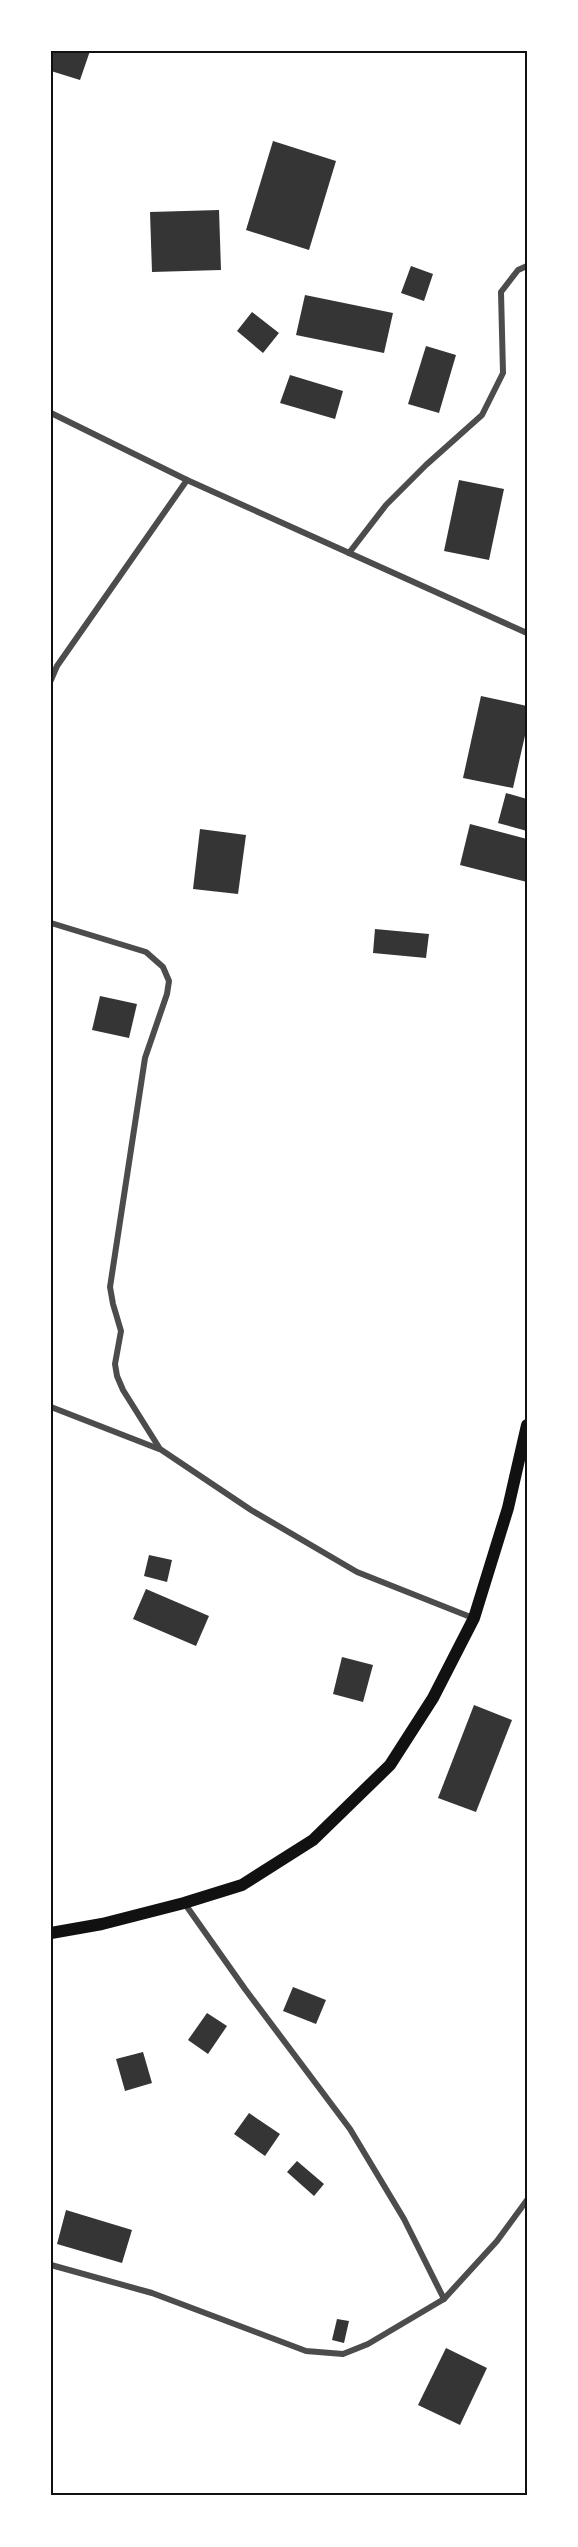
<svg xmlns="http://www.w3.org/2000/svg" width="578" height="2547" font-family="'IBM Plex Serif',serif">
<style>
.building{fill:#353535}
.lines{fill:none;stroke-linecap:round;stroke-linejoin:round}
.minor{stroke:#4c4c4c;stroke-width:6}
.secondary{stroke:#111;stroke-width:12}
.neatline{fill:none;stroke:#111;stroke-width:2}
</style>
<rect width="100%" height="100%" fill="#fff"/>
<g class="building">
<path d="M51,51H90L80,80L51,71Z"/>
<path d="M273,141L336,161L309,250L246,230Z"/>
<path d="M219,210L221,270L152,272L150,212Z"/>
<path d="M411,266L433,274L424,301L401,293Z"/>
<path d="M305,295L393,313L384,353L296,335Z"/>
<path d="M252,312L279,333L263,353L237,331Z"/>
<path d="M426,346L456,355L439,413L408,404Z"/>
<path d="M290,375L343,391L335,419L280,403Z"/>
<path d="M459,480L504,489L489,560L444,551Z"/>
<path d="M481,696L527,706V727L513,788L463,778Z"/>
<path d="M506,793L527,799V831L498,823Z"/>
<path d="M470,824L527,839V882L460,865Z"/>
<path d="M200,829L246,835L238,894L193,889Z"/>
<path d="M375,929L429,934L426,958L373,953Z"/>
<path d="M100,996L137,1004L129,1038L92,1030Z"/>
<path d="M149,1555L172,1560L167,1582L144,1576Z"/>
<path d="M146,1589L209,1616L196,1646L133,1619Z"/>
<path d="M342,1657L373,1665L363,1702L333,1694Z"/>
<path d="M474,1705L512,1720L476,1812L438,1798Z"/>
<path d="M293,1987L326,2000L316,2024L283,2011Z"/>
<path d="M207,2013L227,2026L208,2054L188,2040Z"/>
<path d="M143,2052L152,2083L125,2091L116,2059Z"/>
<path d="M249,2113L280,2134L265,2156L234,2134Z"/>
<path d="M297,2161L324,2184L314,2196L287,2172Z"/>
<path d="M66,2210L132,2230L122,2263L57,2244Z"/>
<path d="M337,2319L349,2321L344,2343L332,2340Z"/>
<path d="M446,2348L487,2368L460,2425L418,2405Z"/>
</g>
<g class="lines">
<g class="minor">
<path d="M51,413L187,480L527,633"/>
<path d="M349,553L386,505L426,465L482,415L503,373L501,292L518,270L527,266"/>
<path d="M51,680L57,666L187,480"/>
<path d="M51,923L146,952L163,967L169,981L167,994L145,1058L110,1287L113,1304L121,1331L115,1364L117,1376L123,1390L160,1449L251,1510L357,1572L473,1618"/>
<path d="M51,1407L159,1449"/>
<path d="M185,1904L245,1989L350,2129L404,2219L444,2299"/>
<path d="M51,2265L152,2293L306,2351L343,2354L368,2344L444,2299L497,2241L527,2200"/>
</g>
<path class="secondary" d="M51,1933L102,1924L184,1903L242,1885L313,1840L390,1765L433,1698L474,1618L508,1508L527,1425"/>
</g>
<rect width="578" height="2547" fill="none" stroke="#ffffff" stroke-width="105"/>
<rect x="52" y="52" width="474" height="2442" class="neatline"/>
</svg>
